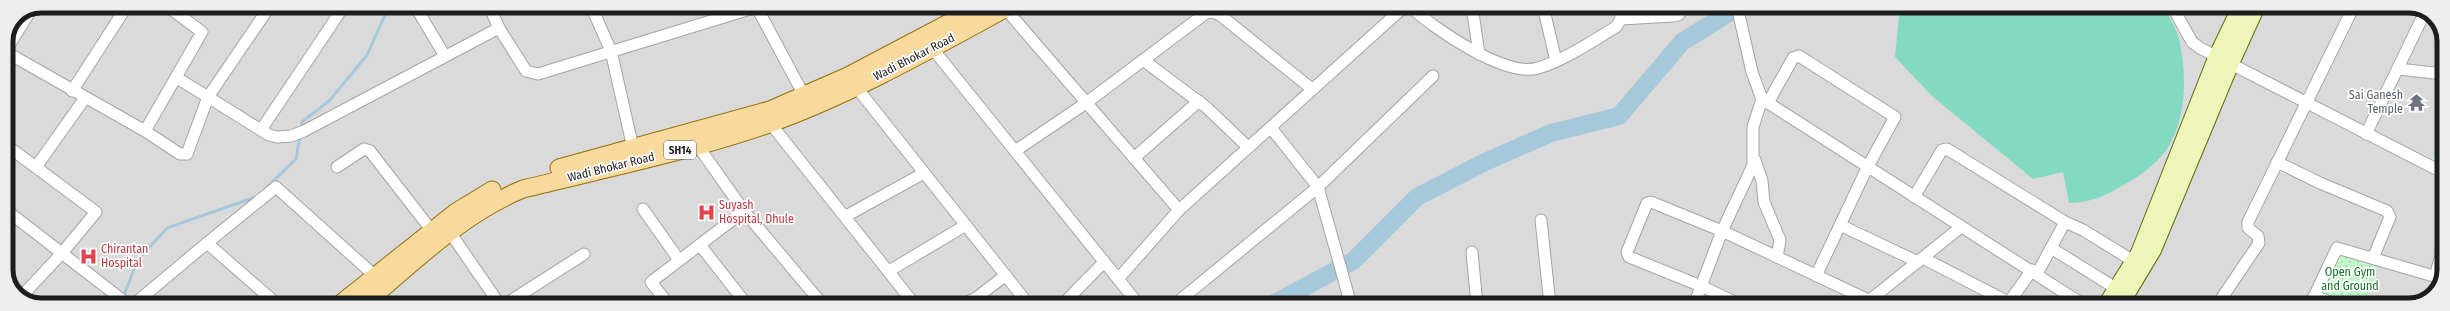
<svg xmlns="http://www.w3.org/2000/svg" width="2450" height="311" font-family="'Fira Sans Condensed',sans-serif">
<style>
.residential{fill:#dbdada}
.park{fill:url(#park-dots)}
.pitch{fill:#84dac1}
.lines{fill:none;stroke-linecap:round;stroke-linejoin:round}
.stream{stroke:#a5c8da;stroke-width:3}
.river{stroke:#a5c8da;stroke-width:18}
.street-casing{stroke:#a4a4a4;stroke-width:13}
.secondary-casing{stroke:#596e09;stroke-width:18}
.primary-casing{stroke:#8f7006;stroke-width:19}
.street{stroke:#fff;stroke-width:11}
.secondary{stroke:#edf6b8;stroke-width:16}
.primary{stroke:#f8da9e;stroke-width:17}
.labels{text-anchor:middle;stroke-width:3.5;stroke-linejoin:round;paint-order:stroke}
.shield{fill:#fff;stroke:#616161;stroke-width:1}
.shield-label{font-size:11px;font-weight:bold;fill:#1d1d1d}
.street-label{font-size:12px;fill:#1d1d1d;stroke:#fff}
.worship-label{font-size:12px;fill:#5b616d;stroke:#fff;text-anchor:end}
.health-label{font-size:12px;fill:#be3a42;stroke:#fff;text-anchor:start}
.park-label{font-size:12px;fill:#107623;stroke:#fff}
.rim{fill:none;stroke:#1d1d1d;stroke-width:5}
</style>
<defs>
<pattern id="park-dots" width="8" height="8" patternUnits="userSpaceOnUse"><rect width="8" height="8" fill="#c1f7cb"/><path d="M2 2h.1M6 6h.1" fill="none" stroke="#a5d3ae" stroke-width="1.8" stroke-linecap="round"/></pattern>
</defs>
<rect width="100%" height="100%" fill="#eeebe3"/>
<path class="residential" d="M42,6H2413L2433,16L2444,37V274L2432,296L2408,305H37L17,295L6,274V42L16,17Z"/>
<g class="park">
<path d="M2444,132V167L2431,161Z"/>
<path d="M2339,253L2378,266L2364,305H2352L2320,294Z"/>
</g>
<path class="pitch" d="M1900,6H2163C2169,16 2176,28 2179,39C2187,73 2187,119 2167,149C2156,165 2137,178 2120,187C2103,197 2088,203 2069,203L2063,172L2033,179L1932,96L1895,57Z"/>
<g class="lines">
<g class="stream">
<path d="M301,129L302,122L330,100L367,55L389,6"/>
<path d="M263,191L296,159L300,136"/>
<path d="M123,298L137,261L167,228L256,197"/>
</g>
<path class="river" d="M1271,305L1353,261L1417,197L1485,162L1551,133L1619,116L1682,42L1740,6"/>
<defs>
<g id="street">
<path d="M270,6L208,97L269,135L277,137L291,136L304,131L499,28L526,71L538,74L760,6"/>
<path d="M415,6L445,56"/>
<path d="M489,6L499,28"/>
<path d="M591,6L611,51L633,148"/>
<path d="M756,6L807,101"/>
<path d="M1003,6L1179,210L1405,6"/>
<path d="M1410,6C1432,28 1506,78 1538,68C1565,60 1592,41 1616,27L1621,19L1620,6"/>
<path d="M1472,6L1479,54"/>
<path d="M1543,6L1556,61"/>
<path d="M1737,6L1752,72L1762,99L2084,305"/>
<path d="M2172,6L2192,42L2200,48L2444,173"/>
<path d="M1621,19L1673,16L1678,15L1687,6"/>
<path d="M928,43L1139,305"/>
<path d="M6,50L31,10"/>
<path d="M6,52L145,131L202,32L167,6"/>
<path d="M1143,60L1206,107L1247,146"/>
<path d="M2398,69L2444,74"/>
<path d="M853,83L1029,305"/>
<path d="M72,91L127,6"/>
<path d="M1768,103L1793,58L1799,56L1895,117L1867,168L1816,276"/>
<path d="M770,123L915,305"/>
<path d="M1271,128L1318,187L1351,305"/>
<path d="M261,130L344,6"/>
<path d="M145,131L180,154H187L208,97L177,78"/>
<path d="M2366,134L2425,12"/>
<path d="M6,145L96,212L62,253L21,297"/>
<path d="M698,146L744,211L823,305"/>
<path d="M1015,151L1086,103L1206,13L1213,12L1220,15L1312,89"/>
<path d="M1134,158L1199,101"/>
<path d="M1755,160L1762,181L1764,202L1780,240L1777,257"/>
<path d="M2277,162L2320,183L2387,211L2390,217L2373,258"/>
<path d="M36,167L85,98"/>
<path d="M337,167L364,149L370,151L432,231"/>
<path d="M1914,197L1942,150L1947,149L2065,222L2083,230L2135,262"/>
<path d="M643,209L679,260"/>
<path d="M6,210L129,305"/>
<path d="M846,216L924,173"/>
<path d="M1541,220L1550,305"/>
<path d="M1840,225L1918,262"/>
<path d="M447,228L500,305"/>
<path d="M207,243L276,187L375,276"/>
<path d="M700,245L747,305"/>
<path d="M2051,248L2117,289"/>
<path d="M1472,252L1477,305"/>
<path d="M1923,258L2008,302"/>
<path d="M889,271L966,225"/>
<path d="M2037,274L2065,222"/>
<path d="M1118,279L1179,210"/>
<path d="M2440,281L2437,269L2444,246"/>
<path d="M2314,296L2339,305"/>
<path d="M1865,304L1961,227"/>
<path d="M133,305L207,243L278,305"/>
<path d="M504,305L584,254"/>
<path d="M669,305L651,282L744,211"/>
<path d="M961,305L976,298L1006,275"/>
<path d="M1062,305L1104,262"/>
<path d="M1174,305L1318,187L1433,76"/>
<path d="M1694,305L1722,231L1753,165V127L1762,99"/>
<path d="M1741,305L1701,286L1629,257L1627,252L1647,203L1651,202L1722,231L1879,305"/>
<path d="M2007,305L2032,270"/>
<path d="M2217,305L2259,243L2258,236L2248,228V222L2354,6"/>
<path d="M2310,305L2337,248L2437,277"/>
</g>
<g id="secondary">
<path d="M2106,305L2139,253L2217,56L2241,6"/>
<path d="M2120,305L2153,250L2231,63L2257,6"/>
</g>
<g id="primary">
<path d="M559,168L770,110L848,76L981,6"/>
<path d="M339,305L456,212L492,190"/>
<path d="M363,305C413,263 462,214 523,189C604,169 687,152 766,125C851,95 931,49 1010,6"/>
</g>
</defs>
<use href="#street" class="street-casing"/>
<use href="#secondary" class="secondary-casing"/>
<use href="#primary" class="primary-casing"/>
<use href="#street" class="street"/>
<use href="#secondary" class="secondary"/>
<use href="#primary" class="primary"/>
</g>
<defs>
<symbol id="temple-bare" viewBox="-9 -9 18 18"><path d="M0-6L5-2H3V0L6.5 2.5H4V6H1.5V3h-3V6H-4V2.5H-6.5L-3 0V-2H-5Z" fill="#6b7280" stroke="#fff" stroke-width="2.5" paint-order="stroke"/></symbol>
<symbol id="hospital-bare" viewBox="-9 -9 18 18"><path d="M-5-5h3v3.5h4V-5h3V5h-3V1.5h-4V5h-3Z" fill="#e0444e" stroke="#fff" stroke-width="2.5" paint-order="stroke"/></symbol>
</defs>
<g fill-rule="evenodd">
<use href="#temple-bare" x="2404" y="90" width="25" height="25"/>
<use href="#hospital-bare" x="694" y="200" width="25" height="25"/>
<use href="#hospital-bare" x="76" y="244" width="25" height="25"/>
</g>
<g class="labels">
<rect class="shield" x="664" y="141" width="32" height="18" rx="3"/>
<g class="shield-label">
<text x="680" y="154">SH14</text>
</g>
<g class="street-label">
<text transform="translate(914 57) rotate(-27)" y="4">Wadi Bhokar Road</text>
<text transform="translate(611 167) rotate(-14)" y="4">Wadi Bhokar Road</text>
</g>
<g class="worship-label">
<text x="2403" y="99">Sai Ganesh<tspan x="2403" dy="14">Temple</tspan></text>
</g>
<g class="health-label">
<text x="719" y="209">Suyash<tspan x="719" dy="14">Hospital, Dhule</tspan></text>
<text x="101" y="253">Chirantan<tspan x="101" dy="14">Hospital</tspan></text>
</g>
<g class="park-label">
<text x="2350" y="276">Open Gym<tspan x="2350" dy="14">and Ground</tspan></text>
</g>
</g>
<path d="M0 0H2450V311H0ZM41 13H2409A28 28 0 0 1 2437 41V270A28 28 0 0 1 2409 298H41A28 28 0 0 1 13 270V41A28 28 0 0 1 41 13Z" fill="#ededed" fill-rule="evenodd"/>
<path class="rim" d="M41 13H2409A28 28 0 0 1 2437 41V270A28 28 0 0 1 2409 298H41A28 28 0 0 1 13 270V41A28 28 0 0 1 41 13Z"/>
</svg>
